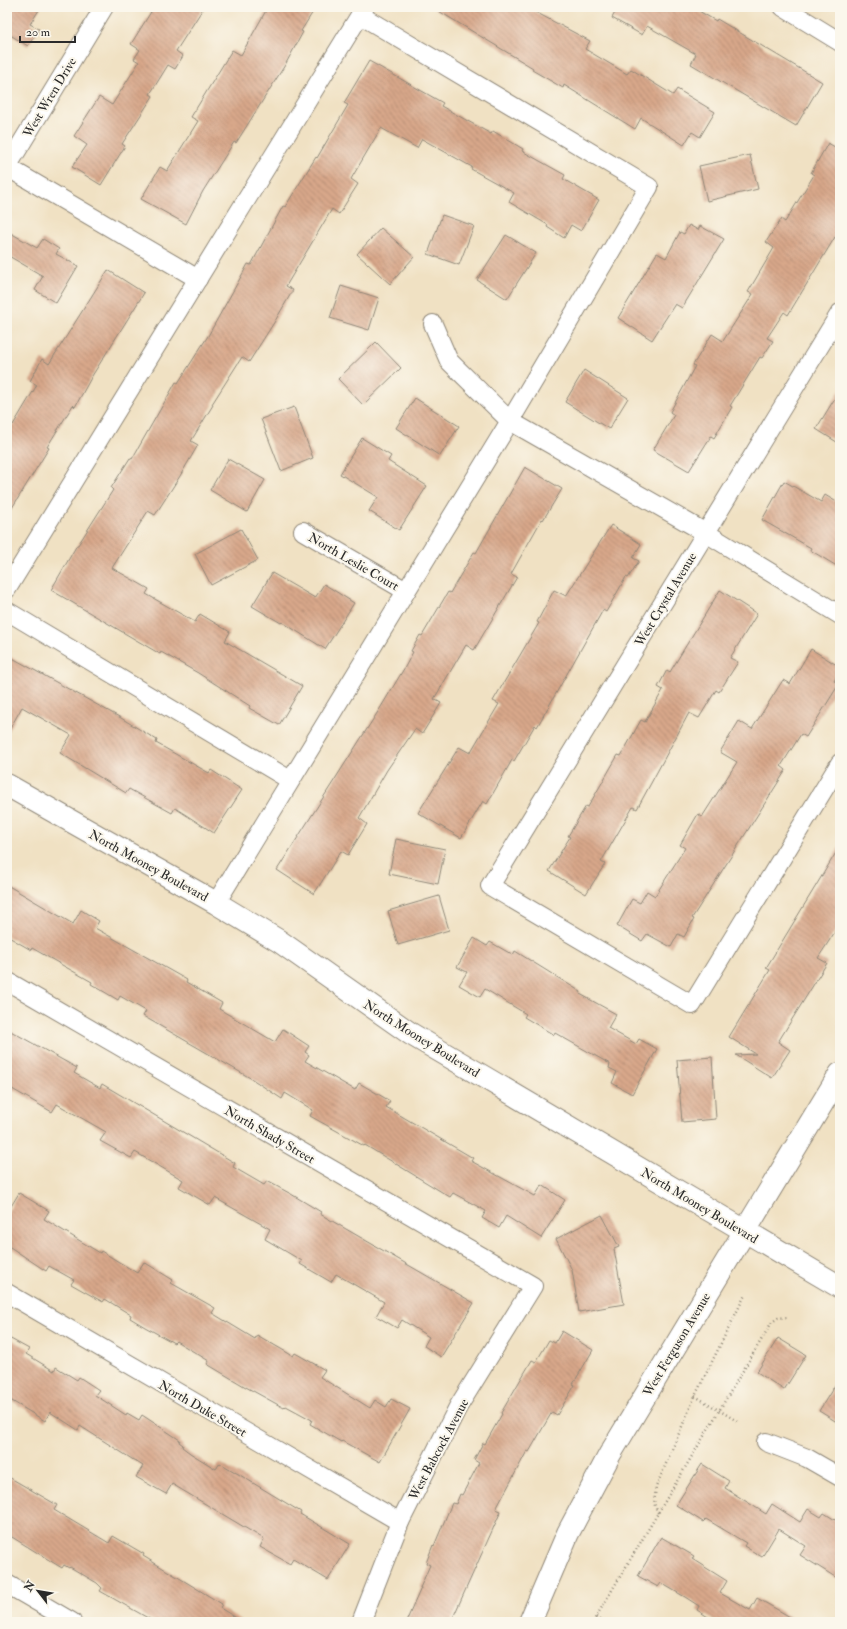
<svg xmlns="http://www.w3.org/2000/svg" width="847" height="1629" font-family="'IM FELL Double Pica',serif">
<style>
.building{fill:url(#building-back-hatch)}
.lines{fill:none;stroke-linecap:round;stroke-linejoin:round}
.street-casing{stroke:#8e8677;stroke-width:20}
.secondary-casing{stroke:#8e8677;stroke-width:24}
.path{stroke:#8e8677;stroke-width:2.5;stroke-dasharray:1 3;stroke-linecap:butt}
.street{stroke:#fff;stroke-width:18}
.secondary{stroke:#fff;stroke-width:22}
.labels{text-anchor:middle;stroke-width:4;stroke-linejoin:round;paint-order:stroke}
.street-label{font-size:13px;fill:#2b2b2b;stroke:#fbf7ec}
</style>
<defs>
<pattern id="building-back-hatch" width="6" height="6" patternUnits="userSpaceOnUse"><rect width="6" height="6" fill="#d8a78a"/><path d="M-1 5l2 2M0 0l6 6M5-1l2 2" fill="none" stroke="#af8871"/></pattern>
</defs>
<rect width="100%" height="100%" fill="#fbf7ec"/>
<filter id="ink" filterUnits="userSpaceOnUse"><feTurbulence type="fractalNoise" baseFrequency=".025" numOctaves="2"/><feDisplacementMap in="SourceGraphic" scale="8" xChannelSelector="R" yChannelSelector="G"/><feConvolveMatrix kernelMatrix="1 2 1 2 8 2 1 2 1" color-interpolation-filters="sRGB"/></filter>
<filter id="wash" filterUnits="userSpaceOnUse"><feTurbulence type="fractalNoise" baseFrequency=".012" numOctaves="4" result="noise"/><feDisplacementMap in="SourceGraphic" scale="16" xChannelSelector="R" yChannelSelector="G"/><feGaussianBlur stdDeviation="0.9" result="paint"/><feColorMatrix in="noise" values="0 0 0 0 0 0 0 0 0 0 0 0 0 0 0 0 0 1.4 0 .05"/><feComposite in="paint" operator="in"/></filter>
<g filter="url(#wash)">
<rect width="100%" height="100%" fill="#f0e1c3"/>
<g id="blocks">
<g class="building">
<path d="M7,7H41L30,24L39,29L28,46L7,33Z"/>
<path d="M154,7H204L176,51L183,56L175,69L168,65L150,94L153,96L122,144L125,146L101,185L72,167L87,145L74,136L99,97L112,105L139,62L134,59L140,50L131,44Z"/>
<path d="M268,7H316L301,31L303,32L285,65L236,143L234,142L203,191L186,224L141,199L160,167L167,171L198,121L191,117L232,50L241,55Z"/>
<path d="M432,7H526L590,41L585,49L627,74L631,69L673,95L677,89L715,112L700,137L692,132L684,145L641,118L635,129L564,85L563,88L532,70L533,68Z"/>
<path d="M618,7H692L716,21L717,19L822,82L796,126L691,64L696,54L647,26L642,35L612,18Z"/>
<path d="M369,61L443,103L441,106L491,134L493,131L523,149L522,151L565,175L563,179L599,200L581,231L571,225L564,238L547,227L548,225L509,202L514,193L471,169L472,167L422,139L417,148L381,128L351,179L358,184L339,214L332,209L286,286L293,290L275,321L249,362L242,357L212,404L213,405L191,441L198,445L180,476L155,515L148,511L112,568L149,589L146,594L195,622L200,614L230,632L225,641L302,686L279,725L249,708L250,706L198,673L161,652L160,654L51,590L77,545H78L113,490L111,488L130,458L132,459L176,382L178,383L208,336L248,264L251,265L283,206L285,207L316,157L317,158L348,105L344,103Z"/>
<path d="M828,143L840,150V240L835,237L788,315L784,312L767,338L773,341L762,358L760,357L730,406L732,407L714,438L711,436L689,471L653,450L674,415L670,412L695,366L693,365L712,334L723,341L753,294L748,292L774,248L766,242L781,219L785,222L814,175L811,173Z"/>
<path d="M750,155L758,189L707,201L699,166Z"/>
<path d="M442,215L474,226L459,265L428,254Z"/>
<path d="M689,225L698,230L700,226L724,239L682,308L675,304L652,340L618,318L657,253L666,258L680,232L684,234Z"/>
<path d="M381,228L414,257L390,284L357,254Z"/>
<path d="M7,231L37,248L43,239L59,249L56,254L78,266L56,303L35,290L43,276L7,255Z"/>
<path d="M506,235L536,253L507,299L477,280Z"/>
<path d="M108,270L144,293L92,376L75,407L73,405L47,447L49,448L7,516V421L13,425L37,385L30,381L42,359L49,364Z"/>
<path d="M341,286L379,298L369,330L330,318Z"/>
<path d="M376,342L401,368L363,405L338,379Z"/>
<path d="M584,370L628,398L609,429L565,402Z"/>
<path d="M840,390V444L816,429Z"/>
<path d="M415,398L459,426L440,456L396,428Z"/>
<path d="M294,407L313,458L281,471L261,419Z"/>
<path d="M362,438L391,456L388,461L427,486L399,530L369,511L378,497L340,474Z"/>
<path d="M228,459L265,480L247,512L210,490Z"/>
<path d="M525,467L562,489L543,520L542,519L511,574L517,577L474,650L466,645L434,699L441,703L422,734L415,729L387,770L359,818L367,824L348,855L341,851L314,894L277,870L381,707L405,667L413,652L411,651L420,635L422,636L448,592L450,593L474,552L476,553Z"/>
<path d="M784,481L821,502L825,495L840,504V568L810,550L811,548L762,520Z"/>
<path d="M611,525L641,544L633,558L639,561L628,578L626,577L606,612L603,610L537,727L535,725L514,761L512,760L487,804L483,801L461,838L418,813L459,747L470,753L499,704L493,701L539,623L537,622L554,590L566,596Z"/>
<path d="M241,529L258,560L211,585L195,554Z"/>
<path d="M272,573L315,598L324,584L354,603L325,649L282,622L281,623L252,606Z"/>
<path d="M720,590L757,614L730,658L738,662L719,692L716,690L699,718L689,713L637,809L633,807L601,862L605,864L586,894L549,871L570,837L568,836L586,806L588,807L618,755L621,756L641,720L645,722L663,690L658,687L667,670L670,672Z"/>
<path d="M811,649L840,667V671L834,681L839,684L806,737L801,734L781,766L786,770L692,918L694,919L684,937L678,934L671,947L647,934L642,941L617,926L632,899L640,903L647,891L655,896L685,848L680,845L698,814L702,817L737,762L720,752L739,721L752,729L783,680L790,684Z"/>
<path d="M7,655L121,718L157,740L156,743L209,773L211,770L242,790L214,833L175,808L172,813L129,789L126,793L60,753L71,735L22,707L7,734Z"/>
<path d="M396,839L445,849L438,884L389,874Z"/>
<path d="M840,846V924L818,958L827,963L778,1042L790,1050L772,1078L736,1055L756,1054L729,1037L770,970L766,968Z"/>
<path d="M7,885L73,924L81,910L99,921L95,928L187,980L186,982L222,1003L219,1009L275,1042L283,1029L309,1046L305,1052L309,1055L305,1061L355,1090L359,1083L390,1101L386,1107L473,1158L471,1161L535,1196L542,1185L565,1200L541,1238L506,1216L499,1228L482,1218L486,1211L453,1193L450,1197L365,1145L364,1146L310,1116L313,1110L285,1093L282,1099L252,1079L143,1016L146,1011L120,996L118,1000L91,984L92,982L32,948L31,950L7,936Z"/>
<path d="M439,896L449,930L398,945L388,911Z"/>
<path d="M474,938L487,946L490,942L513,955L515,951L581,992L580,994L616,1014L608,1028L636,1044L639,1039L657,1049L632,1094L612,1083L617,1072L609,1068L610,1064L555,1033L554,1035L524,1017L526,1014L485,989L480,997L459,985L467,972L457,967Z"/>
<path d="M7,1029L77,1068L74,1073L100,1088L102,1084L235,1163L233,1167L264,1185L267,1181L291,1194L321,1212L320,1214L474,1303L441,1357L424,1346L429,1337L402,1320L397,1328L376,1316L384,1302L336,1274L331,1282L300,1264L302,1261L265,1239L270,1229L215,1198L210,1205L179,1187L183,1180L135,1152L131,1158L100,1141L106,1132L57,1104L52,1112L7,1086Z"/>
<path d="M712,1057L716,1119L682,1122L677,1060Z"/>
<path d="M19,1193L49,1211L44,1219L100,1253L101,1251L137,1273L144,1262L173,1280L171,1283L215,1308L212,1313L255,1339L257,1335L293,1356L295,1353L325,1370L320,1377L370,1408L375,1400L386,1407L391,1399L410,1409L380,1462L342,1441L341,1442L310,1424L312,1420L286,1406L284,1408L244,1386L207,1364L209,1361L176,1341L174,1343L145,1327L130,1318L131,1315L105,1299L103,1302L71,1284L74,1280L49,1266L46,1271L7,1245V1213Z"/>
<path d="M602,1215L619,1247L614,1249L624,1304L579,1312L572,1270L556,1239Z"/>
<path d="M562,1331L593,1350L573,1384L575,1385L557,1415L552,1412L529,1452L527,1451L496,1509L501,1511L451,1622H406L421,1588H420L430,1565L426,1563L433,1545L434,1546L452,1503L456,1504L460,1494L462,1495L479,1463L474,1460L483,1443L485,1444L502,1414L501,1413L532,1360L536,1362L549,1340L555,1343Z"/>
<path d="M7,1337L29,1349L26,1354L54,1371L56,1367L77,1380L79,1377L99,1390L95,1395L126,1415L127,1413L139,1420L142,1415L180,1440L179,1442L183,1445L182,1447L190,1453L216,1469L220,1463L301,1512L300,1514L350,1544L328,1580L293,1559L290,1564L260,1547L264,1539L172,1484L166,1494L136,1477L143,1466L80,1426L78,1430L50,1412L45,1421L7,1398Z"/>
<path d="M778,1338L806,1355L784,1390L757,1372Z"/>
<path d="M840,1377V1424L819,1411Z"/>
<path d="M702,1464L729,1481L725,1488L766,1514L772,1504L800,1522L808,1509L821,1517L824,1513L840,1523V1580L800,1555L806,1546L779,1529L762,1557L744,1546L746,1543L706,1519L703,1522L676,1505Z"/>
<path d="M7,1476L57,1505L54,1510L109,1543L113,1536L144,1554L143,1556L222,1604L220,1608L243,1622H155L100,1591L102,1588L97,1583L70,1567L69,1568L64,1565L62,1568L7,1534Z"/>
<path d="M661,1537L694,1556L692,1559L727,1581L720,1593L750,1610L757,1598L799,1622H716L697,1610L699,1606L685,1597L661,1583L658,1587L638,1576Z"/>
</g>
</g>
</g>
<g filter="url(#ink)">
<use href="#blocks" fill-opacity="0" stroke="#8e8677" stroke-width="1"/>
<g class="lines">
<defs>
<g id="street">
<path d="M783,7L840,42"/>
<path d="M7,167L198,279"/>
<path d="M7,167L104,7"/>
<path d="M840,313L490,886L692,1005L840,763"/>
<path d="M433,324L449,361L510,421L706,533L840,615"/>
<path d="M303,531L406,591"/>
<path d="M7,589L360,15"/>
<path d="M7,611L290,780"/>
<path d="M216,903L510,421L649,187L360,15L365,7"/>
<path d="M7,981L533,1286L458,1407L400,1522L361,1622"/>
<path d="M7,1293L400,1522"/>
<path d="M766,1442L807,1458L840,1477"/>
<path d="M7,1584L72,1622"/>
</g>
<g id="secondary">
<path d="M7,785L216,903L279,941L411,1034L840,1287"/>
<path d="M530,1622L568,1533L610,1454L840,1074"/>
</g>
</defs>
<use href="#street" class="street-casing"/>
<use href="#secondary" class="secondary-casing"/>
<g class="path">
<path d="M695,1396L737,1421"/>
<path d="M658,1513L654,1503L656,1487L695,1396L745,1295"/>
<path d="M596,1617L604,1622"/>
<path d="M593,1622L772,1322L778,1318L788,1317"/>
</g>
<use href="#street" class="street"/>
<use href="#secondary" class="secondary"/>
</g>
</g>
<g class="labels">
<g class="street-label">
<text transform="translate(49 97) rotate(-59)" y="5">West Wren Drive</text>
<text transform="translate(354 561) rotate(30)" y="5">North Leslie Court</text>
<text transform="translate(665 599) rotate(-59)" y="5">West Crystal Avenue</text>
<text transform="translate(149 865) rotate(29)" y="5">North Mooney Boulevard</text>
<text transform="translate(422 1038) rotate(32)" y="5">North Mooney Boulevard</text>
<text transform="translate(270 1134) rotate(30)" y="5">North Shady Street</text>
<text transform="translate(700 1205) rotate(31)" y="5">North Mooney Boulevard</text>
<text transform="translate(676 1344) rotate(-59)" y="5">West Ferguson Avenue</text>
<text transform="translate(203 1408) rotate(30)" y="5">North Duke Street</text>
<text transform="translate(438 1449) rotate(-62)" y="5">West Babcock Avenue</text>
</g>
</g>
<rect width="847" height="1629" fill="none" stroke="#fbf7ec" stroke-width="24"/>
<g transform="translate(38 1591) rotate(301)" stroke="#fbf7ec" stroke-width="3" paint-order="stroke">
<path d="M0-3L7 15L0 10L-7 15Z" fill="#2b2b2b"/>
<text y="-6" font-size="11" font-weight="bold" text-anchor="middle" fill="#2b2b2b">N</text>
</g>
<path d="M20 36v6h55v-6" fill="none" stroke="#2b2b2b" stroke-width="2"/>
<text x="26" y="36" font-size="12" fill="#2b2b2b" stroke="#fbf7ec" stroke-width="3" paint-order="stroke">20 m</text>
</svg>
